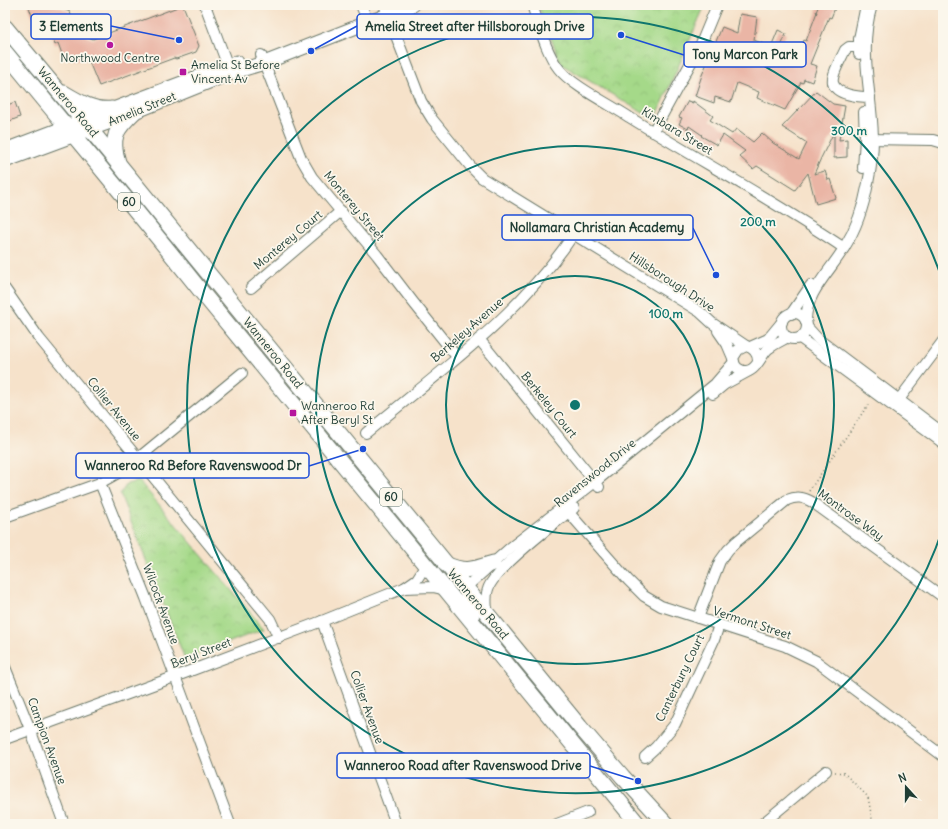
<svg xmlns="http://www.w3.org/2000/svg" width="948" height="829" font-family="Delius,sans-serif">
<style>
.park{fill:url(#park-crowns);stroke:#628b5e}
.building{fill:#eab5a5}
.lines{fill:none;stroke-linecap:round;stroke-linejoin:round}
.minor-casing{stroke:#6a7768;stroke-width:12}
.major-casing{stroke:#6a7768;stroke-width:15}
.highway-casing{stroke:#6a7768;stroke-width:17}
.path{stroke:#6a7768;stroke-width:1.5;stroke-dasharray:1 3;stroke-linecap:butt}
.minor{stroke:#fff;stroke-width:10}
.major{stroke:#fff;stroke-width:13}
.highway{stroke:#fff;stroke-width:15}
.ring{fill:none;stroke:#0f766e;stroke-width:2}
.poi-dot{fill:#b5179e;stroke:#fbf7ec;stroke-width:1.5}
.labels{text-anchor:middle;stroke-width:3.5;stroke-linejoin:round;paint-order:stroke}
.shield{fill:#fbf7ec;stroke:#61756b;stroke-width:1}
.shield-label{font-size:11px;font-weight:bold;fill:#1f3d34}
.poi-label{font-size:12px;fill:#1f3d34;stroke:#fbf7ec;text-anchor:start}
.street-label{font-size:12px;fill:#1f3d34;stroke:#fbf7ec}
.centre{fill:#0f766e;stroke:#fbf7ec;stroke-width:2}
.ring-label{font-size:12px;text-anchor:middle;font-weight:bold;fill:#0f766e;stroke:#fbf7ec;stroke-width:3.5;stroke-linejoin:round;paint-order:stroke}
.leader{fill:none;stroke:#1d4ed8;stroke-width:1.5}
.callout-dot{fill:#1d4ed8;stroke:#fbf7ec;stroke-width:1.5}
.callout{fill:#fbf7ec;stroke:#1d4ed8;stroke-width:1.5}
.callout-label{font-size:13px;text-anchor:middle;font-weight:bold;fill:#1f3d34}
</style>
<defs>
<pattern id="park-crowns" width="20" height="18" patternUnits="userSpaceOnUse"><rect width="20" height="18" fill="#a5d989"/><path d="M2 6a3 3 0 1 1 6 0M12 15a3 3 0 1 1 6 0" fill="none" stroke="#8ebb77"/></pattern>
</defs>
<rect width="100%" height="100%" fill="#fbf7ec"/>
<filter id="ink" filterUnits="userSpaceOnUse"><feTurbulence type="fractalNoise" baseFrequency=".025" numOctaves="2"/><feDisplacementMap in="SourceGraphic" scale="8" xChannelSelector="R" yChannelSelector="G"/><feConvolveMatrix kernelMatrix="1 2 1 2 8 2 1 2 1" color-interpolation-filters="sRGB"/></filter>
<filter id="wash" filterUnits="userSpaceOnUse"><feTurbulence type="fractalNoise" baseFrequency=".012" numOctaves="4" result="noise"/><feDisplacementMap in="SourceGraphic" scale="16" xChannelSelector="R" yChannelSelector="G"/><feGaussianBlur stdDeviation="0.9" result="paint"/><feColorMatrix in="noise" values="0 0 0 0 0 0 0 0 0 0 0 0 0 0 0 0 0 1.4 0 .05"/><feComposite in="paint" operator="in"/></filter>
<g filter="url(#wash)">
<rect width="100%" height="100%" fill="#f6e2ca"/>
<g class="park">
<path d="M538,5H705L655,120L561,64Z"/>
<path d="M139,481L264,629L185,659L120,494L127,484Z"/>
</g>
<g id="blocks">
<g class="building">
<path d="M28,5H55L70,12L77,32L93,39L183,5L199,46L196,52L176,59L174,58L99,86L87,57L76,60L62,54L58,43L55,45L49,29L38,24L35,17L33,18Z"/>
<path d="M819,5H828L835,8L831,18L829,17L810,64L817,66L812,82L804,79L803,83L801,82L785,110L757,98L759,92L737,83L731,102L715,97L714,103L695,96L702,75L722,27L737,33L740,14L757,17L754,40L771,47L778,30L786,34L778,54L795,61L804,40L806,41L817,12H816Z"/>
<path d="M816,91L833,104L845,106L839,140L847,139V157L834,158V132L821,158L814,174L825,171L828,180L830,179L836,198L816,204L808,173L795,190L757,166L753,169L739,156L745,151L723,135L717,145L701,136L702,135L689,126L688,129L679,124L682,118L679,117L688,101L693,103V101L713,116L710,120L732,134L736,129L753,142L762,133L773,143L799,159L807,143L782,127Z"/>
<path d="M15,102L20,117L5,123V106Z"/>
</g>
</g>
</g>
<g filter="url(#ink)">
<use href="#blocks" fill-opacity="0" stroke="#6a7768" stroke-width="1"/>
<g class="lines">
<defs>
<g id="minor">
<path d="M205,5L230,72"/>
<path d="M361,5L368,22"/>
<path d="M532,5C539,25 546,53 559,69C571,85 611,105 629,117C700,161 775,201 844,248"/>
<path d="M385,7L421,101L432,119L471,167L482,178L700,312L712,323L746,346"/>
<path d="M864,47H849L845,50C842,57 831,75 833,83C836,95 859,97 870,97"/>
<path d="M859,54V39L866,5"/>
<path d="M261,55L301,158L312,177L377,255L413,302L457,357"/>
<path d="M653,132L700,46L717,5"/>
<path d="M867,139L933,140L943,143"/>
<path d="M863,168L865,139L864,112"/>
<path d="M251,288L341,211"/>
<path d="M5,289L39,338L270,619L279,638"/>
<circle cx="794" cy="326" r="13"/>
<path d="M791,314L811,285"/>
<path d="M806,322C805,293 830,272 844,248C856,229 864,205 868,183C871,169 873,152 873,138C872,91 858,51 872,5"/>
<path d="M807,327L818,339L943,433"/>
<path d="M718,331L727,344L733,358"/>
<path d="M800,338L943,443"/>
<path d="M479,339L599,487"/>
<path d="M750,347L768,339L782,322"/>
<path d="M758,361C758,353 754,348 746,346L738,350L733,358C734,363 735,368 741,370C755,376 760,356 768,349C774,344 781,341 788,337"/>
<path d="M713,394L725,384L749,371"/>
<path d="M895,405L943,341"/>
<path d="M366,433C439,372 520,315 573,235"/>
<path d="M100,483L146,598L230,824"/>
<path d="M564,507L628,580L644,596L661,606L785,646L816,661L943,756"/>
<path d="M5,517L100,483L125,469L242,373"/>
<path d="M404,588L433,587L446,590"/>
<path d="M487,613C487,605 485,597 488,589C494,569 556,522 574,508"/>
<path d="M474,616L466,601L465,588L510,548L595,482L715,384L734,362"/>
<path d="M698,618L720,561L728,550L736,542L787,500C797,496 803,497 812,502L943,597"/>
<path d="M322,621L396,824"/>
<path d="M5,667L30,729L64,824"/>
<path d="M5,739L174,677L322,621L404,588L417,579L426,565"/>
<path d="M645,757L656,747L675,724L714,640L719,625"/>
<path d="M557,824L588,812"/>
<path d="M762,824L826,771"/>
</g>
<g id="major">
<path d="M5,150L237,62"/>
<path d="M5,161L105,124L231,73L264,63L413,5"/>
</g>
<g id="highway">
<path d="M5,27L99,140L580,727L623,777L666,824"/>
<path d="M5,52C71,133 139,213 204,295L638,824"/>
<path d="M64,93C79,102 94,111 112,109"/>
<path d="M118,162C110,137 116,129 134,112"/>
<path d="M445,564C466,573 472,570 493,563"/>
</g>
</defs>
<use href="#minor" class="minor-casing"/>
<use href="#major" class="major-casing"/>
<use href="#highway" class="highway-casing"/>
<g class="path">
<path d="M809,491L870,402"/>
<path d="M835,772L844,773L868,797L873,824"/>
</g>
<use href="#minor" class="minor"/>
<use href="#major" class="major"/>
<use href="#highway" class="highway"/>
</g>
</g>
<g class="ring">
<circle cx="575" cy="405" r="129"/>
<circle cx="575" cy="405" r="259"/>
<path d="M943 528A388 388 0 1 1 943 282"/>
</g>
<g class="poi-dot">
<circle cx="110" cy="45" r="4"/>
<rect x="179" y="68" width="8" height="8" rx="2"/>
<rect x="289" y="409" width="8" height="8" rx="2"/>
</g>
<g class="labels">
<g class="shield">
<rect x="118" y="193" width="22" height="18" rx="3"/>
<rect x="380" y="488" width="22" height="18" rx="3"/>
</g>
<g class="shield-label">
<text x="129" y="206">60</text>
<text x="391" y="501">60</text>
</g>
<g class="poi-label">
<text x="110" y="62" text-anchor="middle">Northwood Centre</text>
<text x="191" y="69">Amelia St Before<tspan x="191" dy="14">Vincent Av</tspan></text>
<text x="301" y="410">Wanneroo Rd<tspan x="301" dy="14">After Beryl St</tspan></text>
</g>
<g class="street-label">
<text transform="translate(68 102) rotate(50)" y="4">Wanneroo Road</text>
<text transform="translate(142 109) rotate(-22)" y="4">Amelia Street</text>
<text transform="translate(677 131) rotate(31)" y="4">Kimbara Street</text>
<text transform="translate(354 206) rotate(50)" y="4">Monterey Street</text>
<text transform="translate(288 240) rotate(-40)" y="4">Monterey Court</text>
<text transform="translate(672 282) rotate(33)" y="4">Hillsborough Drive</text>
<text transform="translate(467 330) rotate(-41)" y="4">Berkeley Avenue</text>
<text transform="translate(273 353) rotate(51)" y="4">Wanneroo Road</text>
<text transform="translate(549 405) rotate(51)" y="4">Berkeley Court</text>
<text transform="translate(114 409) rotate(51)" y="4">Collier Avenue</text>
<text transform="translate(595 473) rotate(-39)" y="4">Ravenswood Drive</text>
<text transform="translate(851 515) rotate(36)" y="4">Montrose Way</text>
<text transform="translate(161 604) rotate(70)" y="4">Wilcock Avenue</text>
<text transform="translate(478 604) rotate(50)" y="4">Wanneroo Road</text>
<text transform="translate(752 623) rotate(18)" y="4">Vermont Street</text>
<text transform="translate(201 653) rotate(-21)" y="4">Beryl Street</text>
<text transform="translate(680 678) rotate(-64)" y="4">Canterbury Court</text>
<text transform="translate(367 707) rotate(70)" y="4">Collier Avenue</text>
<text transform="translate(47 741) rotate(70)" y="4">Campion Avenue</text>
</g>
</g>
<circle cx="575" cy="405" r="6" class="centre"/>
<g class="ring-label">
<text x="849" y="135">300 m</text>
<text x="758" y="226">200 m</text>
<text x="666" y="318">100 m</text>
</g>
<path class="leader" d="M179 40L111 26M311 51L357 26M621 35L684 55M716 275L693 228M363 449L309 466M638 781L590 766"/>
<g class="callout-dot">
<circle cx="179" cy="40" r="4"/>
<circle cx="311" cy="51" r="4"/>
<circle cx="621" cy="35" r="4"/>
<circle cx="716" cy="275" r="4"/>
<circle cx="363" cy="449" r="4"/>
<circle cx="638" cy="781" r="4"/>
</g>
<g class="callout">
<rect x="31" y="14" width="80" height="25" rx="4"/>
<rect x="357" y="14" width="236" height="25" rx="4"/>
<rect x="684" y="42" width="122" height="25" rx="4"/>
<rect x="502" y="215" width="191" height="25" rx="4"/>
<rect x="76" y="453" width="233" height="25" rx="4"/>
<rect x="337" y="753" width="253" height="25" rx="4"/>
</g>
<g class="callout-label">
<text x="71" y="31">3 Elements</text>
<text x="475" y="31">Amelia Street after Hillsborough Drive</text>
<text x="745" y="59">Tony Marcon Park</text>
<text x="597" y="232">Nollamara Christian Academy</text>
<text x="193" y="470">Wanneroo Rd Before Ravenswood Dr</text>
<text x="463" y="770">Wanneroo Road after Ravenswood Drive</text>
</g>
<rect width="948" height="829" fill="none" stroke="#fbf7ec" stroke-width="20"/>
<g transform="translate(906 787) rotate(339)" stroke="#fbf7ec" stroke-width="3" paint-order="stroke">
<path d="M0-3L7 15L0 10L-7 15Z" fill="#1f3d34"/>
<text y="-6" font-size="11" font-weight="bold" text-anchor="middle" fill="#1f3d34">N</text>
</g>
</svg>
